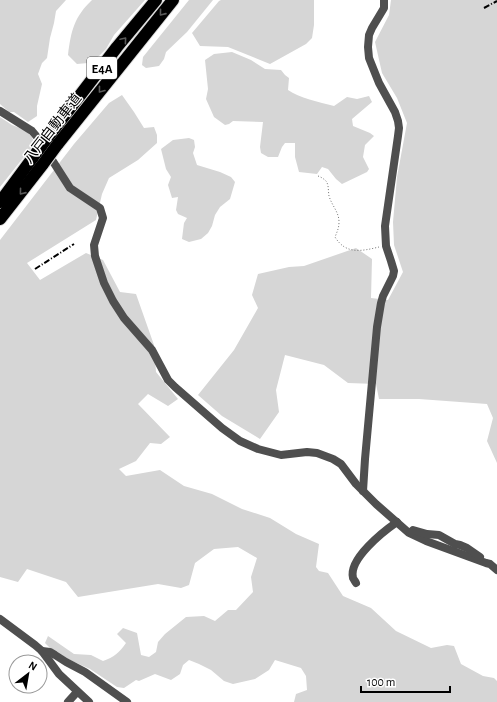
<svg xmlns="http://www.w3.org/2000/svg" width="497" height="702" font-family="'Alegreya Sans','Noto Sans JP',sans-serif">
<style>
.green{fill:#d6d6d6}
.lines{fill:none;stroke-linecap:round;stroke-linejoin:round}
.highway-casing{stroke:#dbdbdb;stroke-width:14}
.path{stroke:#717171;stroke-width:1;stroke-dasharray:1 2;stroke-linecap:butt}
.minor{stroke:#4f4f4f;stroke-width:8}
.highway{stroke:#000;stroke-width:12}
.rail{stroke:#000;stroke-width:2;stroke-dasharray:6 2 1 2;stroke-linecap:butt}
.highway-bridge-casing{stroke:#dbdbdb;stroke-width:14;stroke-linecap:butt}
.highway-bridge{stroke:#000;stroke-width:12}
.oneway{stroke:#595959}
.labels{text-anchor:middle;stroke-width:3;stroke-linejoin:round;paint-order:stroke}
.shield{fill:#fff;stroke:#4c4c4c;stroke-width:1}
.shield-label{font-size:13px;font-weight:bold;fill:#000}
.street-label{font-size:14px;fill:#000;stroke:#fff}
</style>
<rect width="100%" height="100%" fill="#fff"/>
<g class="green">
<path d="M0,0H66L56,11L54,23L50,38L47,58L42,63L38,74L42,84L37,106V116L28,122L14,112H9L0,104Z"/>
<path d="M92,0H145L114,35L106,49L99,56L88,63L77,64L68,55C71,31 74,17 92,0Z"/>
<path d="M189,0H213L187,32L166,52L164,59L159,66L146,68L142,65L143,57Z"/>
<path d="M221,0H314V25L312,38L306,44L270,64L228,47L200,46L192,33L219,1Z"/>
<path d="M391,0H497V463L487,441L493,418L487,404L419,399H379L376,384L348,383L324,365L285,355L276,390L279,412L260,439L222,416L198,395L234,350L258,308L252,295L258,274L289,267L304,266L356,248L372,259L371,298L388,300L403,272L394,245L393,222L397,177L407,123L397,98L382,73L375,42L389,15Z"/>
<path d="M232,52L251,60L265,69L281,70L285,75L289,78L288,90C299,98 319,102 334,106L347,97L357,99L369,96L372,102L352,119L353,126L370,133L374,136L365,145L363,157L369,169L367,172L342,184L336,179L328,169L322,167L317,174L299,172L295,157V143H285L282,147L278,157H268L261,153L260,147L263,122L233,121L229,124L225,125L214,117L206,99L208,89L205,60L214,54Z"/>
<path d="M122,95L134,112L144,128L154,127L157,135V143L138,160L109,178L102,194L96,220L27,263L40,280L86,253L103,260L120,292L136,294L154,345L156,372L178,399L168,406L148,394L138,404L170,437L161,444L150,443L136,461L119,469L126,476L160,470L184,486L212,494L242,509L270,518L296,534L319,544L316,567L319,571L328,573L343,596L371,608L396,631L431,648L447,645L454,646L461,664L483,676L494,678L497,681V702H294L296,694L307,690L306,676L301,668L275,660L269,670L255,679L233,684L224,681L211,670L199,664L189,660L183,665L180,674L171,680L155,674L139,681L136,680L124,688L117,687L90,669L72,661L52,650L45,643L48,636L74,654L91,655L103,661C114,657 119,653 126,643L117,634L123,628L137,633L141,655L149,657L156,652L158,642L165,634L186,617L204,616L215,621L228,610H236L253,592L251,577L257,558L238,547L214,549L195,563L189,585L181,588L158,584L78,597L66,582L27,569L18,582L0,577V240L74,144L109,103Z"/>
<path d="M0,117L12,125L25,130L31,136L35,143L0,187Z"/>
<path d="M189,138L194,140L195,147L193,153L197,165L220,172L231,177L235,182L230,199L220,207L215,215L212,226L208,233L201,239L189,242L182,239L184,223L187,218L178,214L176,210L178,197L172,198L168,185L171,177L166,169L161,149L173,140Z"/>
</g>
<g class="lines">
<defs>
<g id="highway">
<path d="M48,137L117,47L156,0"/>
<path d="M57,145L173,0"/>
<path d="M0,202L34,156"/>
<path d="M0,219L43,164"/>
</g>
</defs>
<use href="#highway" class="highway-casing"/>
<path class="path" d="M318,176C321,177 324,179 326,181C329,185 328,191 329,196C332,206 339,212 339,222C339,228 337,232 335,237C346,255 362,251 379,247"/>
<g class="minor">
<path d="M0,111L32,131L38,138L70,188L100,208L103,218L94,245L95,256L104,283L113,301L124,318L152,350L168,380L175,387L222,428L240,441L258,449L281,455L307,452L317,453L333,459L341,464L356,484L376,504L409,533L426,541L486,563L490,564L497,570"/>
<path d="M363,491L365,459L377,327L381,303L383,296L393,276L394,271L391,261L386,246L385,226L398,136L399,128L398,121L395,112L379,83L369,58L368,47L369,35L372,28L384,8V0"/>
<path d="M411,532L413,530L427,534L439,535L455,544L460,545L467,548L480,557"/>
<path d="M356,583C355,581 354,580 353,578C348,559 384,531 397,522"/>
<path d="M0,619L35,645L42,651L59,674L89,702"/>
<path d="M42,651L50,652L55,655L66,662L85,672L127,702"/>
<path d="M68,702L77,692"/>
</g>
<use href="#highway" class="highway"/>
<g class="rail">
<path d="M484,8L497,1"/>
<path d="M35,269L74,244"/>
</g>
<defs>
<g id="highway-bridge">
<path d="M34,156L48,137"/>
<path d="M43,164L57,145"/>
</g>
</defs>
<use href="#highway-bridge" class="highway-bridge-casing"/>
<use href="#highway-bridge" class="highway-bridge"/>
</g>
<defs><path id="oneway-chevron" d="M-2-3.5L2.5 0L-2 3.5" fill="none" stroke-width="1.6" stroke-linecap="round" stroke-linejoin="round"/></defs>
<g class="oneway">
<use href="#oneway-chevron" transform="translate(162 13) rotate(129)"/>
<use href="#oneway-chevron" transform="translate(124 40) rotate(-50)"/>
<use href="#oneway-chevron" transform="translate(101 90) rotate(128)"/>
<use href="#oneway-chevron" transform="translate(22 192) rotate(129)"/>
</g>
<g class="labels">
<rect class="shield" x="87" y="57" width="30" height="22" rx="3"/>
<g class="shield-label">
<text x="102" y="73">E4A</text>
</g>
<g class="street-label">
<text transform="translate(52 128) rotate(-52)" y="5">八戸自動車道</text>
</g>
</g>
<g transform="translate(28 674) rotate(31)"><circle r="19" fill="#ffffff" stroke="#999999"/>
<path d="M0-3L7 15L0 10L-7 15Z" fill="#000000"/>
<text y="-6" font-size="11" font-weight="bold" text-anchor="middle" fill="#000000">N</text>
</g>
<path d="M361 686v6h89v-6" fill="none" stroke="#000000" stroke-width="2"/>
<text x="367" y="686" font-size="12" fill="#000000" stroke="#ffffff" stroke-width="3" paint-order="stroke">100 m</text>
</svg>
